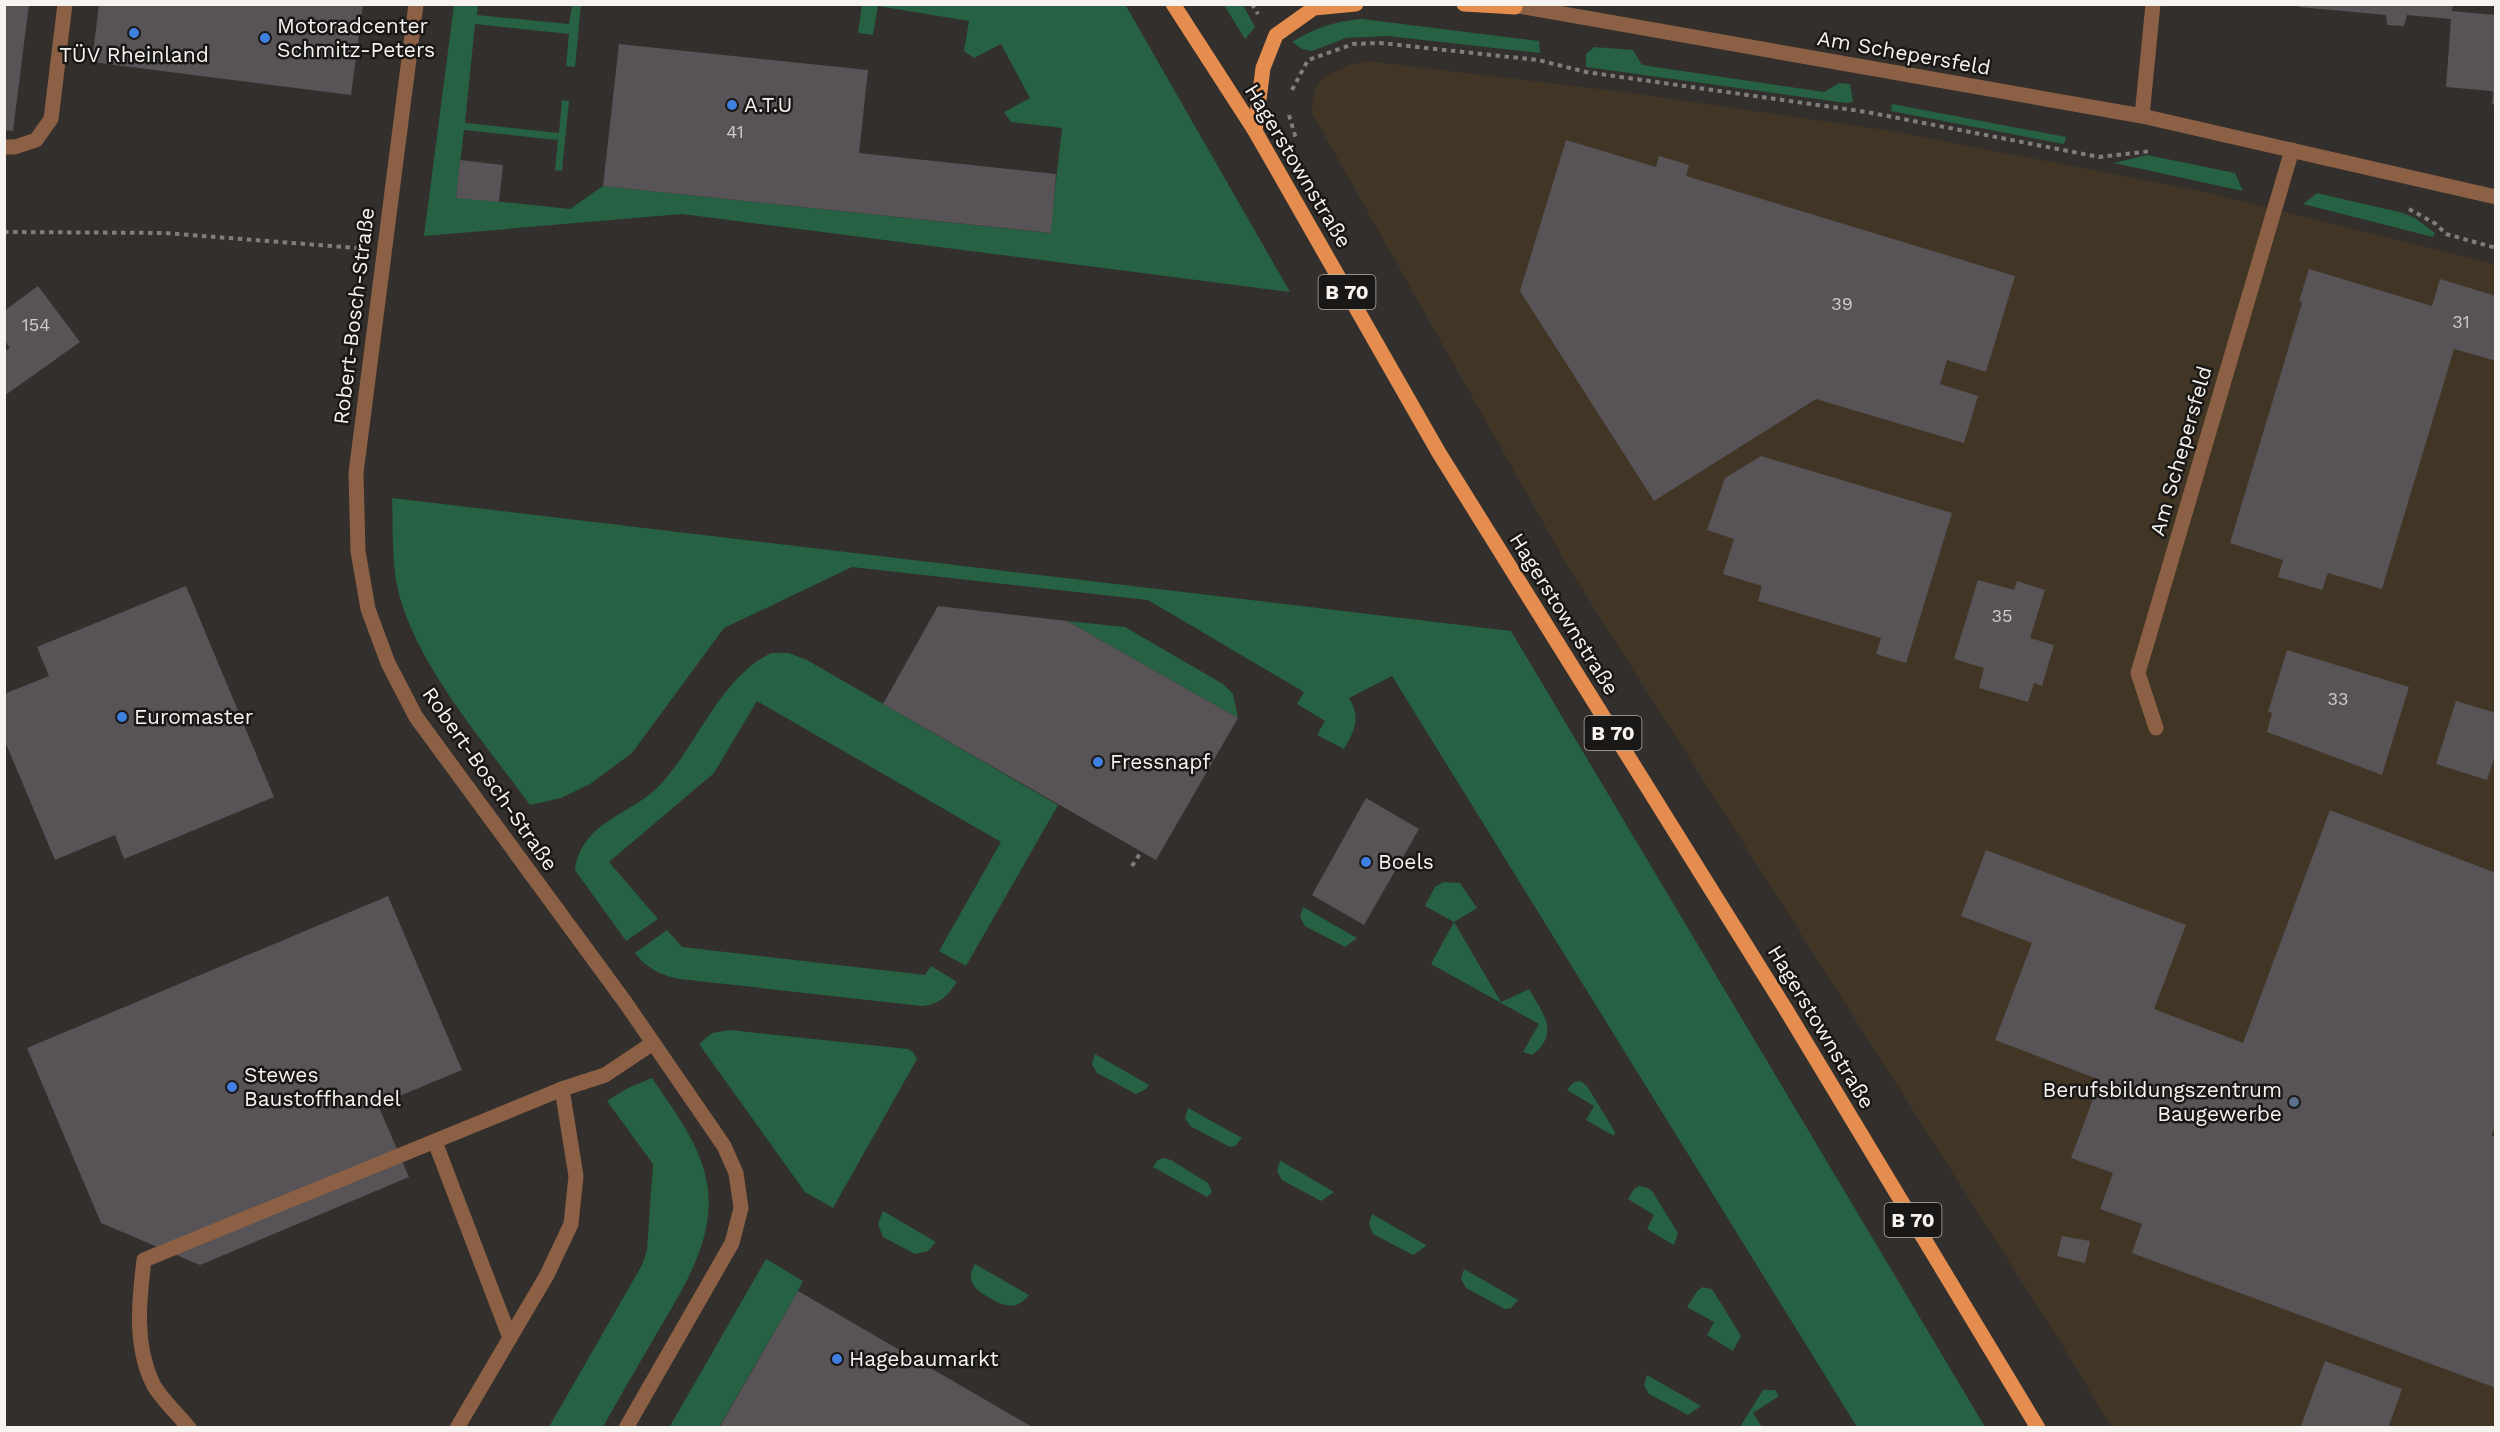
<svg xmlns="http://www.w3.org/2000/svg" width="2500" height="1432" font-family="'Work Sans',sans-serif">
<style>
.industrial{fill:#413626}
.green{fill:#256142}
.building{fill:#575357}
.lines{fill:none;stroke-linecap:round;stroke-linejoin:round}
.path{stroke:#817d7b;stroke-width:4;stroke-dasharray:4.5 4.5;stroke-linecap:butt}
.minor{stroke:#8c6044;stroke-width:15}
.major{stroke:#e58c4f;stroke-width:15}
.shop-dot{fill:#3f7fe0;stroke:#191816;stroke-width:2}
.service-dot{fill:#5c6f8a;stroke:#191816;stroke-width:2}
.labels{text-anchor:middle;stroke-width:5;stroke-linejoin:round;paint-order:stroke}
.number-label{font-size:18px;fill:#cecbca}
.shield{fill:#191816;stroke:#b4b1af;stroke-width:1.5}
.shield-label{font-size:20px;font-weight:bold;fill:#f6f3f1}
.poi-label{font-size:21px;fill:#f6f3f1;stroke:#191816;text-anchor:start}
.street-label{font-size:21px;fill:#f6f3f1;stroke:#191816}
</style>
<rect width="100%" height="100%" fill="#332f2c"/>
<path class="industrial" d="M1367,61L1624,92L1892,131L2200,191L2495,264V1427H2111L2076,1367L1570,570L1312,113L1314,92L1322,78L1349,65Z"/>
<g class="green">
<path d="M949,4L1126,6L1290,292L682,214L424,236L454,5H478L477,15L569,24L572,5H581L575,67L566,66L569,34L475,24L465,123L559,133L562,100L569,101L562,171L555,170L558,140L464,130L456,197L570,209L603,186L1050,233L1062,128L1011,122L1004,112L1030,98L1001,44L974,58L964,51L969,21L878,6L873,35L858,33L862,5Z"/>
<path d="M1224,5H1243L1255,27L1245,39Z"/>
<path d="M1362,19L1539,41L1540,53L1387,36L1346,38L1312,51L1302,49L1292,42C1315,28 1335,21 1362,19Z"/>
<path d="M1594,47L1633,50L1642,65L1824,92L1839,83L1850,84L1853,102L1846,103L1586,67V54Z"/>
<path d="M1892,104L2066,137L2064,144L1891,111Z"/>
<path d="M2147,155L2235,173L2243,191L2114,163Z"/>
<path d="M2317,193L2403,213L2415,218L2435,233L2433,237L2303,204Z"/>
<path d="M392,498L1511,631L1985,1427H1857L1392,676L1349,698C1361,718 1355,730 1344,749L1317,735L1325,721L1297,704L1304,692L1148,600L852,567L724,628L632,753L590,784L561,798L530,805C483,740 411,660 396,581C392,553 393,525 392,498Z"/>
<path d="M1067,621L1125,627L1223,684L1233,694L1238,718Z"/>
<path d="M771,653H789L807,660L1058,805L966,966L939,951L1001,842L757,701L714,773L609,862L658,919L626,941L575,870C582,821 630,816 660,785C698,744 720,678 771,653Z"/>
<path d="M1443,882L1460,883L1477,908L1454,922L1501,1002L1529,989C1543,1014 1561,1033 1532,1055L1523,1052L1539,1024L1431,964L1454,922L1425,906L1435,887Z"/>
<path d="M1303,907L1357,938L1345,947L1305,926L1300,917Z"/>
<path d="M667,930L682,947L925,975L931,966L957,982C947,997 940,1004 922,1006L680,979C662,976 646,968 635,953Z"/>
<path d="M730,1030L908,1049L913,1052L917,1059L833,1208L805,1192L699,1044L712,1033Z"/>
<path d="M1095,1054L1149,1085L1146,1089L1136,1094L1097,1073L1092,1064Z"/>
<path d="M652,1078C673,1109 701,1145 707,1183C717,1240 680,1293 653,1340C636,1369 619,1398 603,1427H549L642,1265L647,1250L653,1164L607,1101L626,1089Z"/>
<path d="M1581,1081L1587,1086L1615,1132L1614,1136L1586,1120L1594,1106L1567,1090L1574,1082Z"/>
<path d="M1188,1108L1242,1138L1235,1146L1230,1147L1190,1126L1185,1118Z"/>
<path d="M1164,1158L1171,1160L1208,1183L1212,1192L1207,1197L1153,1167L1158,1160Z"/>
<path d="M1280,1161H1281L1334,1192L1321,1201L1282,1180L1277,1171Z"/>
<path d="M1639,1186L1648,1188L1652,1191L1678,1233L1674,1245L1647,1229L1654,1215L1628,1199L1634,1189Z"/>
<path d="M883,1211L936,1242L928,1251L915,1254L883,1237L878,1224Z"/>
<path d="M1372,1214L1426,1245V1246L1413,1255L1373,1234L1369,1224Z"/>
<path d="M766,1259L803,1281L798,1291L719,1427L669,1428Z"/>
<path d="M975,1264L1029,1295C1016,1311 1004,1307 988,1297C973,1289 966,1280 975,1264Z"/>
<path d="M1464,1269L1518,1300L1511,1308L1505,1309L1466,1288L1461,1279Z"/>
<path d="M1703,1287L1711,1289L1714,1292L1741,1336L1733,1351L1707,1335L1714,1322L1687,1307L1698,1290Z"/>
<path d="M1647,1375L1701,1406L1688,1415L1649,1394L1644,1385Z"/>
<path d="M1763,1390H1775L1779,1396L1753,1413L1762,1427H1740Z"/>
</g>
<g class="building">
<path d="M4,4H29L13,131L4,130Z"/>
<path d="M99,4H363L351,95L92,62Z"/>
<path d="M2299,4H2453L2452,11L2496,15V105L2492,104L2493,92L2491,91L2446,87L2451,19L2407,15L2404,26L2387,25L2386,15L2299,7Z"/>
<path d="M619,44L868,70L859,153L1056,174L1051,233L603,186Z"/>
<path d="M1566,140L1656,167L1659,156L1689,165L1686,176L2015,276L1986,372L1947,360L1940,384L1978,396L1964,443L1816,399L1654,501L1520,291Z"/>
<path d="M460,160L503,165L499,202L456,198Z"/>
<path d="M2309,269L2432,306L2440,279L2496,296V361L2454,349L2382,589L2328,573L2322,590L2278,577L2283,560L2230,543L2302,303L2299,301Z"/>
<path d="M38,286L80,342L4,396V352L10,348L4,339V311Z"/>
<path d="M1761,456L1952,513L1906,663L1876,654L1881,638L1758,601L1762,586L1723,574L1734,539L1707,530L1725,478Z"/>
<path d="M1978,580L2014,590L2017,581L2045,590L2030,638L2054,645L2042,686L2034,683L2028,702L1979,688L1984,668L1954,659Z"/>
<path d="M186,586L274,797L124,859L115,835L55,860L4,739V694L49,676L37,647Z"/>
<path d="M938,606L1067,621L1238,718L1156,860L883,704Z"/>
<path d="M2287,650L2409,687L2382,775L2267,732L2272,713L2268,712Z"/>
<path d="M2456,701L2496,713V752L2487,780L2436,764Z"/>
<path d="M1366,798L1419,829L1364,925L1312,895Z"/>
<path d="M2330,810L2496,873V1124L2491,1135L2496,1137V1388L2132,1253L2142,1224L2100,1209L2113,1173L2071,1158L2100,1080L1995,1040L2032,943L1961,916L1986,850L2186,925L2154,1009L2243,1043Z"/>
<path d="M388,896L462,1070L378,1105L409,1177L200,1265L101,1223L27,1048Z"/>
<path d="M2062,1236L2090,1241L2085,1263L2057,1256Z"/>
<path d="M798,1291L1034,1428H719Z"/>
<path d="M2325,1361L2402,1389L2388,1428H2300Z"/>
</g>
<g class="lines">
<g class="path">
<path d="M1252,4L1258,14"/>
<path d="M1292,90L1308,60L1353,44L1380,43L1538,60L1586,72L1867,112L2099,157L2151,151"/>
<path d="M1289,115L1296,139"/>
<path d="M2409,209L2436,224L2446,234L2496,248"/>
<path d="M4,232L165,233L357,248"/>
<path d="M1132,866L1141,852"/>
</g>
<g class="minor">
<path d="M416,4L356,473L358,551L368,609L388,663L416,717L625,1002L724,1146L736,1173L741,1208L732,1243L626,1428"/>
<path d="M1507,4L2142,116L2496,197"/>
<path d="M2142,116L2153,4"/>
<path d="M4,147H15L36,140L51,119L65,4"/>
<path d="M2156,728L2138,673L2292,150"/>
<path d="M435,1142L510,1338"/>
<path d="M189,1428C178,1414 161,1399 153,1384C134,1345 139,1301 144,1260L562,1089"/>
<path d="M457,1428L547,1275L571,1224L576,1176L562,1089L605,1075L653,1043"/>
</g>
<g class="major">
<path d="M1173,4L1255,131L1439,453L1788,1013L2038,1428"/>
<path d="M1464,4L1515,7"/>
<path d="M1255,131L1263,68L1276,35L1314,8L1356,4"/>
</g>
</g>
<g class="shop-dot">
<circle cx="134" cy="33" r="6"/>
<circle cx="265" cy="38" r="6"/>
<circle cx="732" cy="105" r="6"/>
<circle cx="122" cy="717" r="6"/>
<circle cx="1098" cy="762" r="6"/>
<circle cx="1366" cy="862" r="6"/>
<circle cx="232" cy="1087" r="6"/>
<circle cx="837" cy="1359" r="6"/>
</g>
<circle class="service-dot" cx="2294" cy="1102" r="6"/>
<g class="labels">
<g class="number-label">
<text x="735" y="138">41</text>
<text x="1842" y="310">39</text>
<text x="2461" y="328">31</text>
<text x="36" y="331">154</text>
<text x="2002" y="622">35</text>
<text x="2338" y="705">33</text>
</g>
<g class="shield">
<rect x="1318.5" y="275" width="57" height="34" rx="4.5"/>
<rect x="1584.5" y="716" width="57" height="34" rx="4.5"/>
<rect x="1884.5" y="1203" width="57" height="34" rx="4.5"/>
</g>
<g class="shield-label">
<text x="1347" y="299">B 70</text>
<text x="1613" y="740">B 70</text>
<text x="1913" y="1227">B 70</text>
</g>
<g class="poi-label">
<text x="277" y="33">Motoradcenter<tspan x="277" dy="24">Schmitz-Peters</tspan></text>
<text x="134" y="62" text-anchor="middle">TÜV Rheinland</text>
<text x="744" y="112">A.T.U</text>
<text x="134" y="724">Euromaster</text>
<text x="1110" y="769">Fressnapf</text>
<text x="1378" y="869">Boels</text>
<text x="244" y="1082">Stewes<tspan x="244" dy="24">Baustoffhandel</tspan></text>
<text x="2282" y="1097" text-anchor="end">Berufsbildungszentrum<tspan x="2282" dy="24">Baugewerbe</tspan></text>
<text x="849" y="1366">Hagebaumarkt</text>
</g>
<g class="street-label">
<text transform="translate(1904 53) rotate(10)" y="7">Am Schepersfeld</text>
<text transform="translate(1298 166) rotate(59)" y="7">Hagerstownstraße</text>
<text transform="translate(354 316) rotate(-83)" y="7">Robert-Bosch-Straße</text>
<text transform="translate(2181 451) rotate(-74)" y="7">Am Schepersfeld</text>
<text transform="translate(1564 614) rotate(58)" y="7">Hagerstownstraße</text>
<text transform="translate(490 779) rotate(55)" y="7">Robert-Bosch-Straße</text>
<text transform="translate(1821 1027) rotate(59)" y="7">Hagerstownstraße</text>
</g>
</g>
<rect width="2500" height="1432" fill="none" stroke="#f6f3f1" stroke-width="12"/>
</svg>
